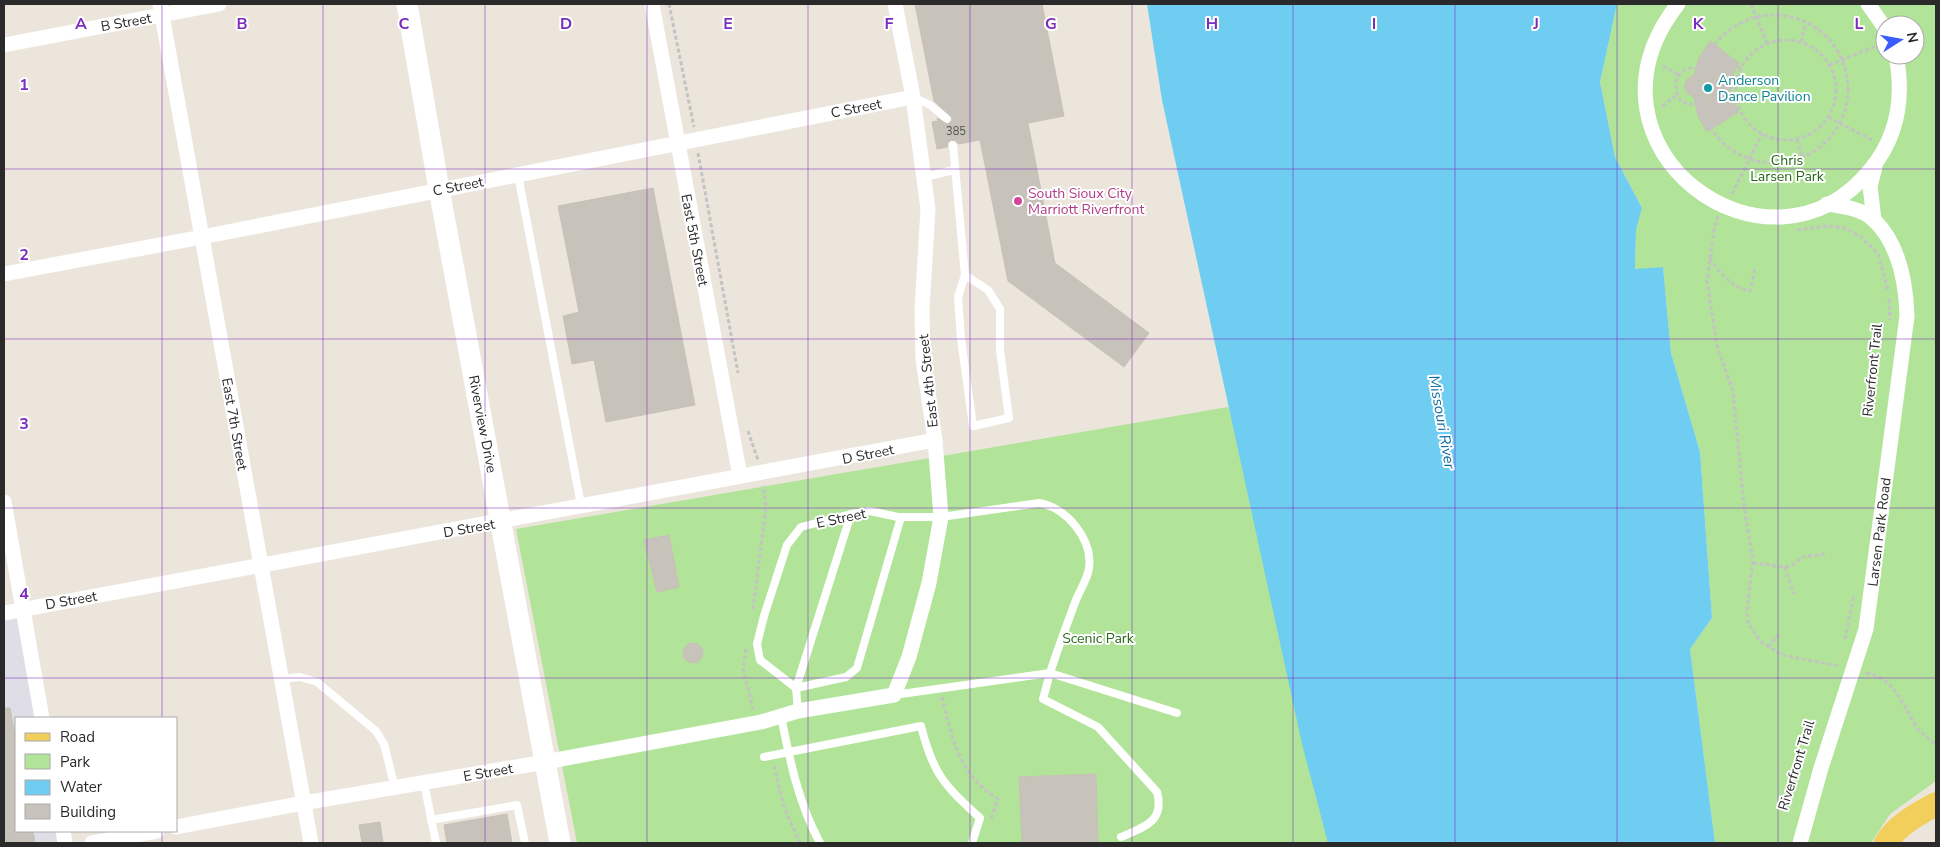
<svg xmlns="http://www.w3.org/2000/svg" width="1940" height="847" font-family="'Nunito Sans',sans-serif">
<style>
.industrial{fill:#dfdde5}
.green{fill:#b1e498;fill-rule:evenodd}
.water{fill:#6ecdf0}
.building{fill:#c7c3ba;stroke:#c8c1b6}
.lines{fill:none;stroke-linecap:round;stroke-linejoin:round}
.path{stroke:#c3c3c3;stroke-width:3;stroke-dasharray:4 2.5;stroke-linecap:butt}
.lane{stroke:#fff;stroke-width:8}
.street{stroke:#fff;stroke-width:15}
.secondary{stroke:#fff;stroke-width:21}
.primary{stroke:#f2cf5b;stroke-width:24}
.grid{fill:none;stroke:#7b2cbf;stroke-width:1;stroke-opacity:0.55}
.culture-dot{fill:#0f9aa8;stroke:#fff;stroke-width:2}
.hotel-dot{fill:#d1479c;stroke:#fff;stroke-width:2}
.labels{text-anchor:middle;stroke-width:4;stroke-linejoin:round;paint-order:stroke}
.number-label{font-size:11px;fill:#51504e}
.street-label{font-size:14px;fill:#2a2a2a;stroke:#fff}
.culture-label{font-size:14px;fill:#0d838f;stroke:#fff;text-anchor:start}
.park-label{font-size:14px;fill:#296819;stroke:#fff}
.hotel-label{font-size:14px;fill:#b23c85;stroke:#fff;text-anchor:start}
.water-label{font-size:15px;font-style:italic;fill:#0c6a9c;stroke:#fff}
.grid-label{font-size:16px;text-anchor:middle;font-weight:bold;fill:#7b2cbf;stroke:#fff;stroke-width:4;stroke-linejoin:round;paint-order:stroke}
</style>
<rect width="100%" height="100%" fill="#ece5dc"/>
<path class="industrial" d="M31,616L49,718H16V831H69L71,843H4V621Z"/>
<g class="green">
<path d="M1617,4H1936V781L1890,814L1871,843H1715L1690,649L1712,618L1700,452L1671,353L1663,267L1635,270L1636,230L1642,208L1615,157L1600,82ZM1885,25H1915V55H1885Z"/>
<path d="M1228,407L1401,843H577L516,529Z"/>
</g>
<path class="water" d="M1147,4H1617L1600,82L1615,157L1642,208L1636,230L1635,269L1663,267L1671,353L1700,452L1712,618L1690,649L1715,843H1328L1302,744L1162,100Z"/>
<g class="building">
<path d="M915,4H1042L1064,116L1028,123L1055,263L1149,333L1124,367L1008,281L980,140L959,144L952,140L948,142L947,147L937,149L932,122L938,121L937,118L948,124L952,118L934,101Z"/>
<path d="M1710,41L1739,63L1734,72L1731,91L1738,112L1707,132L1698,116L1694,97L1687,93L1684,86L1687,79L1694,75L1699,58Z"/>
<path d="M653,188L695,405L606,422L594,360L572,364L563,316L579,312L558,206Z"/>
<path d="M669,535L679,587L657,592L644,540Z"/>
<circle cx="693" cy="653" r="10"/>
<path d="M4,708H10L16,741V831H33L35,843H4Z"/>
<path d="M1096,774L1098,843H1022L1019,777Z"/>
<path d="M507,814L512,843H447L444,825Z"/>
<path d="M380,822L383,843H362L359,825Z"/>
</g>
<g class="lines">
<g class="path">
<path d="M669,4L694,127"/>
<path d="M1751,4L1767,43"/>
<circle cx="1774" cy="89" r="74"/>
<circle cx="1786" cy="90" r="50"/>
<path d="M1801,42L1806,22"/>
<path d="M1711,48L1740,68"/>
<path d="M1829,65L1884,43"/>
<path d="M1663,66L1679,75"/>
<path d="M1700,103C1667,114 1668,57 1702,70"/>
<path d="M1662,106L1677,95"/>
<path d="M1828,117L1874,141"/>
<path d="M1709,127L1739,107"/>
<path d="M1797,139L1803,158"/>
<path d="M698,153L738,373"/>
<path d="M1732,194L1762,134"/>
<path d="M1718,216L1714,229L1707,281L1717,346L1733,391L1744,507L1753,560L1747,609L1748,623L1760,641L1782,655L1838,666"/>
<path d="M1797,230L1827,226L1845,228L1861,237L1878,254L1888,290"/>
<path d="M1710,258C1720,274 1732,287 1750,291L1755,268"/>
<path d="M1889,299L1890,320"/>
<path d="M748,431L758,460"/>
<path d="M1753,563L1785,567L1793,565L1802,557L1825,554"/>
<path d="M1785,567L1794,594"/>
<path d="M753,609L766,507L763,486"/>
<path d="M1845,639L1854,594"/>
<path d="M1768,647L1777,636L1781,634"/>
<path d="M746,649L743,669L753,709"/>
<path d="M1866,673C1896,679 1901,703 1916,726C1920,733 1930,739 1936,745"/>
<path d="M942,697C952,738 959,775 998,799L991,819"/>
<path d="M774,766L784,807L800,843"/>
</g>
<g class="lane">
<path d="M913,97L930,105L947,119"/>
<path d="M953,145L965,275L958,297L961,339L973,426L1009,418L1000,350V309L988,290L965,275"/>
<path d="M518,175L581,505"/>
<path d="M925,177L954,170"/>
<path d="M280,679L300,677L317,682L376,731L384,744L395,788"/>
<path d="M796,688L846,677L857,668L901,517"/>
<path d="M796,688L851,514"/>
<path d="M798,711L796,688L760,660L757,644L764,616L787,545L801,527L851,514L870,511L898,517H941L1039,503C1066,507 1093,539 1089,568C1088,578 1080,590 1076,600C1067,624 1058,648 1050,673L894,695"/>
<path d="M781,716C790,761 798,802 820,843"/>
<path d="M764,757L921,726C933,774 944,785 980,818L972,843"/>
<path d="M424,783L436,843"/>
<path d="M431,820L517,805L525,843"/>
<path d="M1121,837C1144,827 1165,822 1157,792L1098,727L1043,699L1050,673L1177,713"/>
</g>
<g class="street">
<path d="M160,4L311,843"/>
<path d="M652,4L740,476"/>
<path d="M1678,4C1566,147 1769,296 1871,169C1898,136 1904,96 1896,55"/>
<path d="M1868,4L1885,28"/>
<path d="M4,45L219,4"/>
<path d="M1874,220L1870,186L1875,167"/>
<path d="M4,274L202,237L913,97"/>
<path d="M4,502L42,718"/>
<path d="M4,613L935,440"/>
<path d="M176,827L303,803L545,762L761,722L798,711L894,695L909,657L929,583L941,517L935,440L923,359L922,309L928,209L913,97L895,4"/>
<path d="M63,831L65,843"/>
<path d="M92,843L157,831"/>
<path d="M1800,843L1821,768L1866,629L1907,316C1906,284 1899,244 1874,220C1863,209 1842,206 1827,204"/>
</g>
<path class="secondary" d="M407,4L439,189L560,843"/>
<path class="primary" d="M1886,843C1897,825 1918,814 1936,804"/>
</g>
<path class="grid" d="M162,4V718M323,4V843M485,4V843M647,4V843M808,4V843M970,4V843M1132,4V843M1293,4V843M1455,4V843M1617,4V843M1778,4V843M4,169H1936M4,339H1936M4,508H1936M4,678H1936M162,831V843"/>
<circle class="culture-dot" cx="1708" cy="88" r="5"/>
<circle class="hotel-dot" cx="1018" cy="201" r="5"/>
<g class="labels">
<g class="number-label">
<text x="956" y="135">385</text>
</g>
<g class="street-label">
<text transform="translate(126 22) rotate(-10)" y="5">B Street</text>
<text transform="translate(856 108) rotate(-11)" y="5">C Street</text>
<text transform="translate(458 186) rotate(-11)" y="5">C Street</text>
<text transform="translate(695 240) rotate(79)" y="5">East 5th Street</text>
<text transform="translate(1872 370) rotate(-84)" y="5">Riverfront Trail</text>
<text transform="translate(928 381) rotate(-96)" y="5">East 4th Street</text>
<text transform="translate(235 424) rotate(80)" y="5">East 7th Street</text>
<text transform="translate(483 424) rotate(79)" y="5">Riverview Drive</text>
<text transform="translate(868 454) rotate(-11)" y="5">D Street</text>
<text transform="translate(841 518) rotate(-12)" y="5">E Street</text>
<text transform="translate(469 528) rotate(-10)" y="5">D Street</text>
<text transform="translate(1879 532) rotate(-83)" y="5">Larsen Park Road</text>
<text transform="translate(71 600) rotate(-10)" y="5">D Street</text>
<text transform="translate(1796 765) rotate(-73)" y="5">Riverfront Trail</text>
<text transform="translate(488 772) rotate(-10)" y="5">E Street</text>
</g>
<g class="culture-label">
<text x="1718" y="85">Anderson<tspan x="1718" dy="16">Dance Pavilion</tspan></text>
</g>
<g class="park-label">
<text x="1787" y="165">Chris<tspan x="1787" dy="16">Larsen Park</tspan></text>
<text x="1098" y="643">Scenic Park</text>
</g>
<g class="hotel-label">
<text x="1028" y="198">South Sioux City<tspan x="1028" dy="16">Marriott Riverfront</tspan></text>
</g>
<g class="water-label">
<text transform="translate(1442 422) rotate(80)" y="5">Missouri River</text>
</g>
</g>
<g class="grid-label">
<text x="81" y="29">A</text>
<text x="242" y="29">B</text>
<text x="404" y="29">C</text>
<text x="566" y="29">D</text>
<text x="728" y="29">E</text>
<text x="889" y="29">F</text>
<text x="1051" y="29">G</text>
<text x="1212" y="29">H</text>
<text x="1374" y="29">I</text>
<text x="1536" y="29">J</text>
<text x="1698" y="29">K</text>
<text x="1859" y="29">L</text>
<text x="24" y="90">1</text>
<text x="24" y="260">2</text>
<text x="24" y="429">3</text>
<text x="24" y="599">4</text>
</g>
<rect width="1940" height="847" fill="none" stroke="#2a2a2a" stroke-width="10"/>
<rect x="15" y="717" width="162" height="115" fill="#ffffff" stroke="#aaaaaa"/>
<rect x="25" y="733" width="25" height="8" fill="#f2cf5b" stroke="#aaaaaa"/>
<text x="60" y="742" font-size="15" fill="#2a2a2a">Road</text>
<rect x="25" y="754" width="25" height="15" fill="#b1e498" stroke="#aaaaaa"/>
<text x="60" y="767" font-size="15" fill="#2a2a2a">Park</text>
<rect x="25" y="780" width="25" height="15" fill="#6ecdf0" stroke="#aaaaaa"/>
<text x="60" y="792" font-size="15" fill="#2a2a2a">Water</text>
<rect x="25" y="804" width="25" height="15" fill="#c7c3ba" stroke="#aaaaaa"/>
<text x="60" y="817" font-size="15" fill="#2a2a2a">Building</text>
<g transform="translate(1900 40) rotate(79)"><circle r="24" fill="#ffffff" stroke="#aaaaaa"/>
<path d="M0-4L9 19L0 12L-9 19Z" fill="#3a5dfb"/>
<text y="-8" font-size="14" font-weight="bold" text-anchor="middle" fill="#2a2a2a">N</text>
</g>
</svg>
